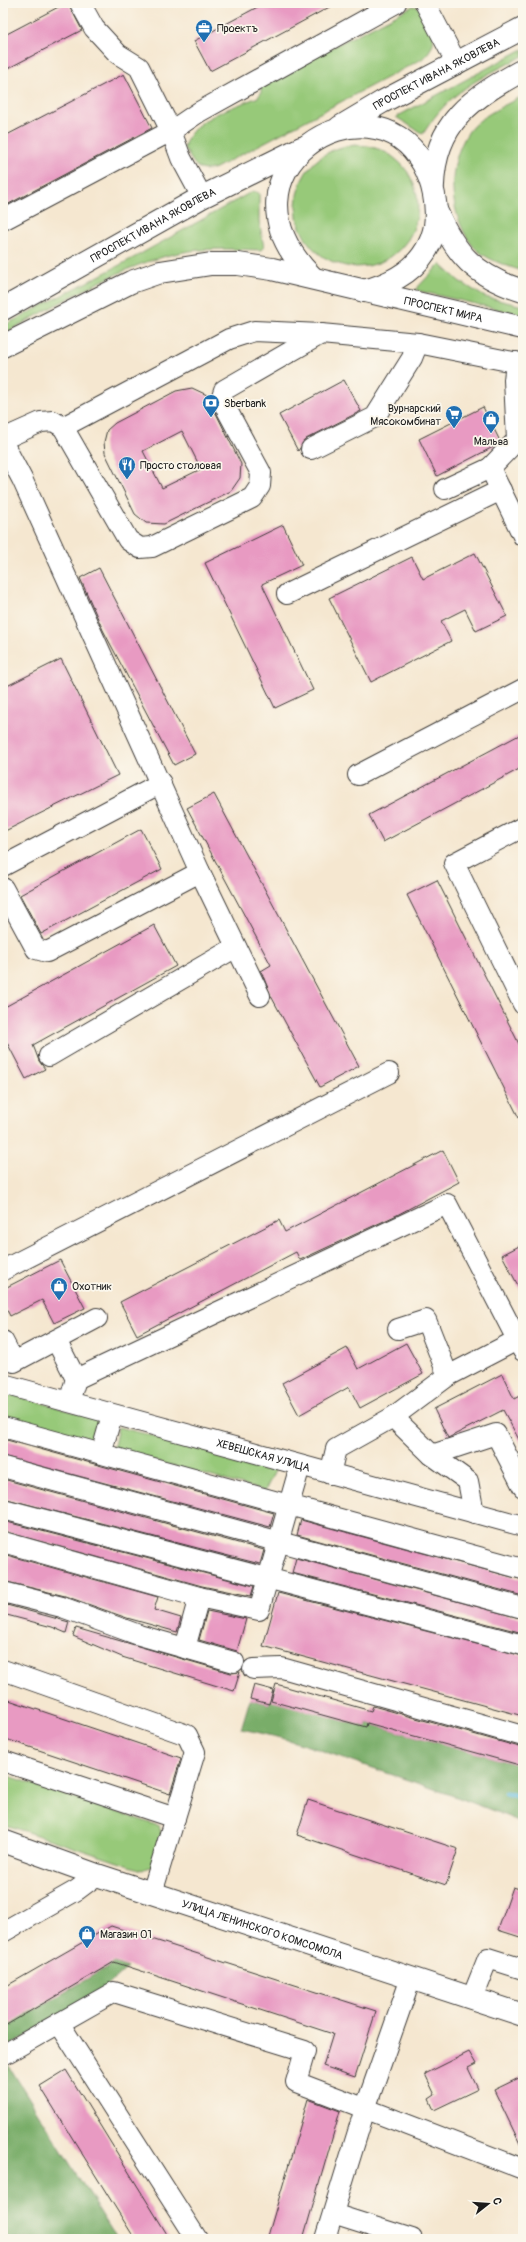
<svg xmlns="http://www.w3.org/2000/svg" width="526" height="2242" font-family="Pangolin,sans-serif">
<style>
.green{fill:#97c979;stroke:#5a724a}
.forest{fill:#79ad69;stroke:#4a6442}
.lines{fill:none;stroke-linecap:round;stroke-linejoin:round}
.stream{stroke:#5cb8da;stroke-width:5}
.building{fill:#e89ac2;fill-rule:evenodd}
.minor-casing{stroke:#3d3a37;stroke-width:22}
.major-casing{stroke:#3d3a37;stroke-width:24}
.minor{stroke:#fff;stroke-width:20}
.major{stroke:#fff;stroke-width:22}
.labels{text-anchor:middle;stroke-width:3.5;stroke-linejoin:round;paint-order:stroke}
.poi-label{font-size:11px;fill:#1c1c1c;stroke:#fbf7ec;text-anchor:start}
.street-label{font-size:11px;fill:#1c1c1c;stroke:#fbf7ec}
</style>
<rect width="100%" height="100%" fill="#fbf7ec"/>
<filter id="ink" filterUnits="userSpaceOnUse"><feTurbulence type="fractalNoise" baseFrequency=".025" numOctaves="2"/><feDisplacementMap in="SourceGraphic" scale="8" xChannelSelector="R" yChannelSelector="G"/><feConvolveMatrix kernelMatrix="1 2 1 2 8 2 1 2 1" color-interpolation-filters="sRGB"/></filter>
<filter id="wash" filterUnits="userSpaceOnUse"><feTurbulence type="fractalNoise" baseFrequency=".012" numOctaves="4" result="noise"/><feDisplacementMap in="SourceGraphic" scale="16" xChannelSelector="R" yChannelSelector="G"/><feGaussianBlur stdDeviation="0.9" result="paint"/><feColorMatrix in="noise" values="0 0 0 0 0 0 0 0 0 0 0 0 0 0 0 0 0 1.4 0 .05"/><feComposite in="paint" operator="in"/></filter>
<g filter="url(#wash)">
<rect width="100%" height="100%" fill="#f5e7d0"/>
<g class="green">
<path d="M413,6L418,7C430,28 444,39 422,59L216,168C196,175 194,162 184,148C190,118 233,108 258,97L261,93V84Z"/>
<path d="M523,49V56C478,80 451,89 423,134L396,117Z"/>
<path d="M523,96V271C507,266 483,259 472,245C448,212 446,165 469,131C480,116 507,104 523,96Z"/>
<circle cx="357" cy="206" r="61"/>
<path d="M253,191L259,193V221L264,247L261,250C231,249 199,247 170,255C114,269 54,307 3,334V326L135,257Z"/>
<path d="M440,264L459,281L485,297L523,306V315L415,290Z"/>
<path d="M3,1392L102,1420L97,1446L3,1418Z"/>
<path d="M118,1427L277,1467L265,1491L113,1450Z"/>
<path d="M3,1774L159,1826L163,1838L154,1865L142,1870L3,1824Z"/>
</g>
<g class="forest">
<path d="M250,1699L269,1704L270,1700L366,1727L367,1723L523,1766V1823C474,1802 423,1785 372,1768C329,1753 286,1737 241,1729Z"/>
<path d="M114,1963L127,1968L101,1992L3,2050V2029Z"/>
<path d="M9,2066L117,2239H3V2067Z"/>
</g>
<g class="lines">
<path class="stream" d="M506,1793L523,1798"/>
</g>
<g id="blocks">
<g class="building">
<path d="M66,3H68L82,30L3,71V36Z"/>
<path d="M265,3H337L210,71L194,41Z"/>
<path d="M124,74L152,128L3,207V137Z"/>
<path d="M344,380L361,411L306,439L298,451L279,415Z"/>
<path d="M192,388L207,395L241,464L240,478L231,491L164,524L146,523L135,514L105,453L104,442L107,430L115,423L176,391ZM182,431L201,469L162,488L143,451Z"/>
<path d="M483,407L500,441L495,446L437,476L419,439Z"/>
<path d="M283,525L302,565L262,584L313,690L275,708L205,563Z"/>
<path d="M475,553L507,616L476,631L465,609L441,621L451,641L371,682L329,598L412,557L423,579Z"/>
<path d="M99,568L195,754L174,765L103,630L80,578Z"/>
<path d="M61,659L118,775L3,832V688Z"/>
<path d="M523,733V767L383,842L369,815Z"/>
<path d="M214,794L359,1066L320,1087L271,996L261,971L271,965L187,808Z"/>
<path d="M141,829L162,869L41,934L20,895Z"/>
<path d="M437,880L523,1052V1126L407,895Z"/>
<path d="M154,925L176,966L33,1045L39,1061L45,1069L26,1079L3,1035V1008Z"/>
<path d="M443,1150L459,1182L397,1215L300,1260L296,1252L137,1335L120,1302L279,1220L285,1232Z"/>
<path d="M523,1244V1295L502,1255Z"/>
<path d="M60,1260L85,1308L54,1323L42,1300L10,1316L3,1302V1289Z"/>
<path d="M406,1343L423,1374L360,1408L349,1387L299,1415L282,1383L347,1348L358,1369Z"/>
<path d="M502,1374L514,1399L523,1394V1447L503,1410L448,1438L434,1409Z"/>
<path d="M3,1439L274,1513L270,1527L3,1456Z"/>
<path d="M3,1479L264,1550L260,1564L3,1498Z"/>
<path d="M301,1520L523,1580V1596L297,1535Z"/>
<path d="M3,1521L254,1586L251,1596L202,1586L3,1531Z"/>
<path d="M3,1554L158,1597L154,1610L181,1618L177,1632L127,1618L65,1596L3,1581Z"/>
<path d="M296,1558L523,1619V1633L292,1573Z"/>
<path d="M278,1593L523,1656V1716L263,1646Z"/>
<path d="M3,1604L69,1622L66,1633L52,1627L3,1614Z"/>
<path d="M207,1611L246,1619L237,1651L199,1640Z"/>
<path d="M76,1628L231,1673L240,1672L234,1691L122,1657L73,1636Z"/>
<path d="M276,1684L371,1711L373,1706L523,1748V1766L367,1723L366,1727L271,1701Z"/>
<path d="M254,1685L273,1690L269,1704L250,1699Z"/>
<path d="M3,1698L181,1758L170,1794L3,1738Z"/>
<path d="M308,1800L458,1849L446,1885L297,1835Z"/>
<path d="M513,1887L523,1890V1938L498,1930Z"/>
<path d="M111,1926L376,2011L355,2077L323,2066L333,2034L114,1962L3,2027V1988Z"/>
<path d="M469,2052L476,2064L468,2068L478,2089L434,2110L429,2099L435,2095L425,2074Z"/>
<path d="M66,2070L170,2239H135L40,2086Z"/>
<path d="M523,2076V2150L494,2090Z"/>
<path d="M308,2099L340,2111L303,2239H279L268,2236Z"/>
</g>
</g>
</g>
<g filter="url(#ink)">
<use href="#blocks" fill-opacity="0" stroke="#3d3a37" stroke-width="1"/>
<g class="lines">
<defs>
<g id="minor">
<path d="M80,3L94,28L118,54L139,67L171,131L181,158L202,197"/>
<path d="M425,3L457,64"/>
<path d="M3,220L171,131L199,112L396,3"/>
<path d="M516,362L514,380L517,440L490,468L523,536"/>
<path d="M63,427L229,339L254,331L321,334L418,343L523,364"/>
<path d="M3,439L41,422L53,421L63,427L128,540L140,548L152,547L252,498L260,486L261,473L221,399L224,390L321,334"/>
<path d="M3,443L22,479L200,872L260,996"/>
<path d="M311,449L375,417L412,358L418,343"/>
<path d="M445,489L490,468"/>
<path d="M287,594L501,490"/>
<path d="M358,775L523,689"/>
<path d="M523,827L454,863L523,1004"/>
<path d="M3,866L161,783"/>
<path d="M3,888L36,949L47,952L200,872"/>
<path d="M49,1056L236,947"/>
<path d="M3,1270L389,1073"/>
<path d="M56,1340L76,1379L72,1392"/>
<path d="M3,1341L14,1362L97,1318"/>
<path d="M448,1376L517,1340"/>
<path d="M76,1379L447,1204L523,1351"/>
<path id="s1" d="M3,1384L523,1526"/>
<path d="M393,1417L448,1376L426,1320L398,1329"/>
<path d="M3,1427L523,1569"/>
<path d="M101,1454L112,1415"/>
<path d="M432,1455L496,1434L523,1487"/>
<path d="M3,1467L523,1608"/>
<path d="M330,1474L336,1449L393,1417L432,1455L468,1481L474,1513"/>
<path d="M3,1509L523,1645"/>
<path d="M3,1542L199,1597"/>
<path d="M3,1592L62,1607L139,1635L234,1662"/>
<path d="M185,1648L199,1597L259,1610L300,1466"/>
<path d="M253,1669L282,1668L523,1736"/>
<path d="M3,1670L187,1735L195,1752L152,1893"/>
<path d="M3,1761L175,1818"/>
<path d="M3,1932L77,1890L97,1875"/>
<path d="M472,1998L488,1958L523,1969"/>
<path d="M59,2023L197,2239"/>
<path d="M3,2055L114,1992L305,2051L296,2082L523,2169"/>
<path d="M333,2214L412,2239"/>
<path d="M325,2239L365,2109L411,1978"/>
</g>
<g id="major">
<path id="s2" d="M340,127L382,102L523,28"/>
<path d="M433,185C435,122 472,98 523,70"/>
<path d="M436,210C456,255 475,276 523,291"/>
<path d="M313,278C205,171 370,69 423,164C433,182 438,206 435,226C428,264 398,282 364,291"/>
<path id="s3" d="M3,309L202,197L301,148"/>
<path id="s4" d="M3,346L131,282L160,272L211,264H238L272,269L523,328"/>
<path id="s5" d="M3,1841L97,1875L523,2015"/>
</g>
</defs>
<use href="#minor" class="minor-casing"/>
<use href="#major" class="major-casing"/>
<use href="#minor" class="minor"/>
<use href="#major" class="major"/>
</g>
</g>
<defs>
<symbol id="office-pin" viewBox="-11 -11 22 30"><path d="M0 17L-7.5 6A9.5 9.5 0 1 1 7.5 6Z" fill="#1f6fb2" stroke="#fbf7ec"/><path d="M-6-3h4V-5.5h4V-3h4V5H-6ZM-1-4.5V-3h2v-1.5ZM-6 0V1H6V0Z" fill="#fff"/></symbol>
<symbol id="bank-pin" viewBox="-11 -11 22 30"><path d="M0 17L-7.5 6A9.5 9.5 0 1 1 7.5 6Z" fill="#1f6fb2" stroke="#fbf7ec"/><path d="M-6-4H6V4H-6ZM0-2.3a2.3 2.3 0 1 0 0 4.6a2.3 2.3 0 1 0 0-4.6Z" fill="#fff"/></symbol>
<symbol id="supermarket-pin" viewBox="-11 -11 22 30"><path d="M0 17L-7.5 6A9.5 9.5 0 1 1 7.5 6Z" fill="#1f6fb2" stroke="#fbf7ec"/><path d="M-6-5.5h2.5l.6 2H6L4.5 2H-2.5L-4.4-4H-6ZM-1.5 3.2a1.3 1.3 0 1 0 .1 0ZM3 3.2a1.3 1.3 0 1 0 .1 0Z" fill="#fff"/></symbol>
<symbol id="shop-pin" viewBox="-11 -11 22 30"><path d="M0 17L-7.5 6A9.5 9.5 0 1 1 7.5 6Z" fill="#1f6fb2" stroke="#fbf7ec"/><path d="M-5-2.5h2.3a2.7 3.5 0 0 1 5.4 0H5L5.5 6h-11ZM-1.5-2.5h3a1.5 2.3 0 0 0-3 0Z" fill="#fff"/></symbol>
<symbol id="restaurant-pin" viewBox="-11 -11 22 30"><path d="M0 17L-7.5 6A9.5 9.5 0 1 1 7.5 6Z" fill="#1f6fb2" stroke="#fbf7ec"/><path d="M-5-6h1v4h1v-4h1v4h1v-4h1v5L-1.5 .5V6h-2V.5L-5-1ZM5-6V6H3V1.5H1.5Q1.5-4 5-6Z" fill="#fff"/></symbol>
</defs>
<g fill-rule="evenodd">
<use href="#office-pin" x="194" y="18" width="20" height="27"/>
<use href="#bank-pin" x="201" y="393" width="20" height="27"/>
<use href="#supermarket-pin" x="444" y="404" width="20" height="27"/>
<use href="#shop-pin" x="481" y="409" width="20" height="27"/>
<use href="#restaurant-pin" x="117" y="455" width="20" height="27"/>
<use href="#shop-pin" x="49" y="1276" width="20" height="27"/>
<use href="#shop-pin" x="77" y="1924" width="20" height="27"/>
</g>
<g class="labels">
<g class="poi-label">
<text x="217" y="32">Проектъ</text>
<text x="224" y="407">Sberbank</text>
<text x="441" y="412" text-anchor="end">Вурнарский<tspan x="441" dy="13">Мясокомбинат</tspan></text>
<text x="491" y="445" text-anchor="middle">Мальва</text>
<text x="140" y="469">Просто столовая</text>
<text x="72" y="1290">Охотник</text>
<text x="100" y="1938">Магазин 01</text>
</g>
<g class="street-label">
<text dy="4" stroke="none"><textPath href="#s2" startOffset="110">ПРОСПЕКТ ИВАНА ЯКОВЛЕВА</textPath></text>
<text dy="4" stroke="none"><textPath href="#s3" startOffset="172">ПРОСПЕКТ ИВАНА ЯКОВЛЕВА</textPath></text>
<text dy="4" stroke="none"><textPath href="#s4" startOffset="463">ПРОСПЕКТ МИРА</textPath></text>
<text dy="4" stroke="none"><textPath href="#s1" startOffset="270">ХЕВЕШСКАЯ УЛИЦА</textPath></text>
<text dy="4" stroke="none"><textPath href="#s5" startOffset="274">УЛИЦА ЛЕНИНСКОГО КОМСОМОЛА</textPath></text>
</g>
</g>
<rect width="526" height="2242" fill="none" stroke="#fbf7ec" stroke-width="16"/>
<g transform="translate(488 2204) rotate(73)" stroke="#fbf7ec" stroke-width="3" paint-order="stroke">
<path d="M0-3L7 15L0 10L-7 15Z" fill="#1c1c1c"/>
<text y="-6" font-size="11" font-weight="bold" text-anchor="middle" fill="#1c1c1c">С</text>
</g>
</svg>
